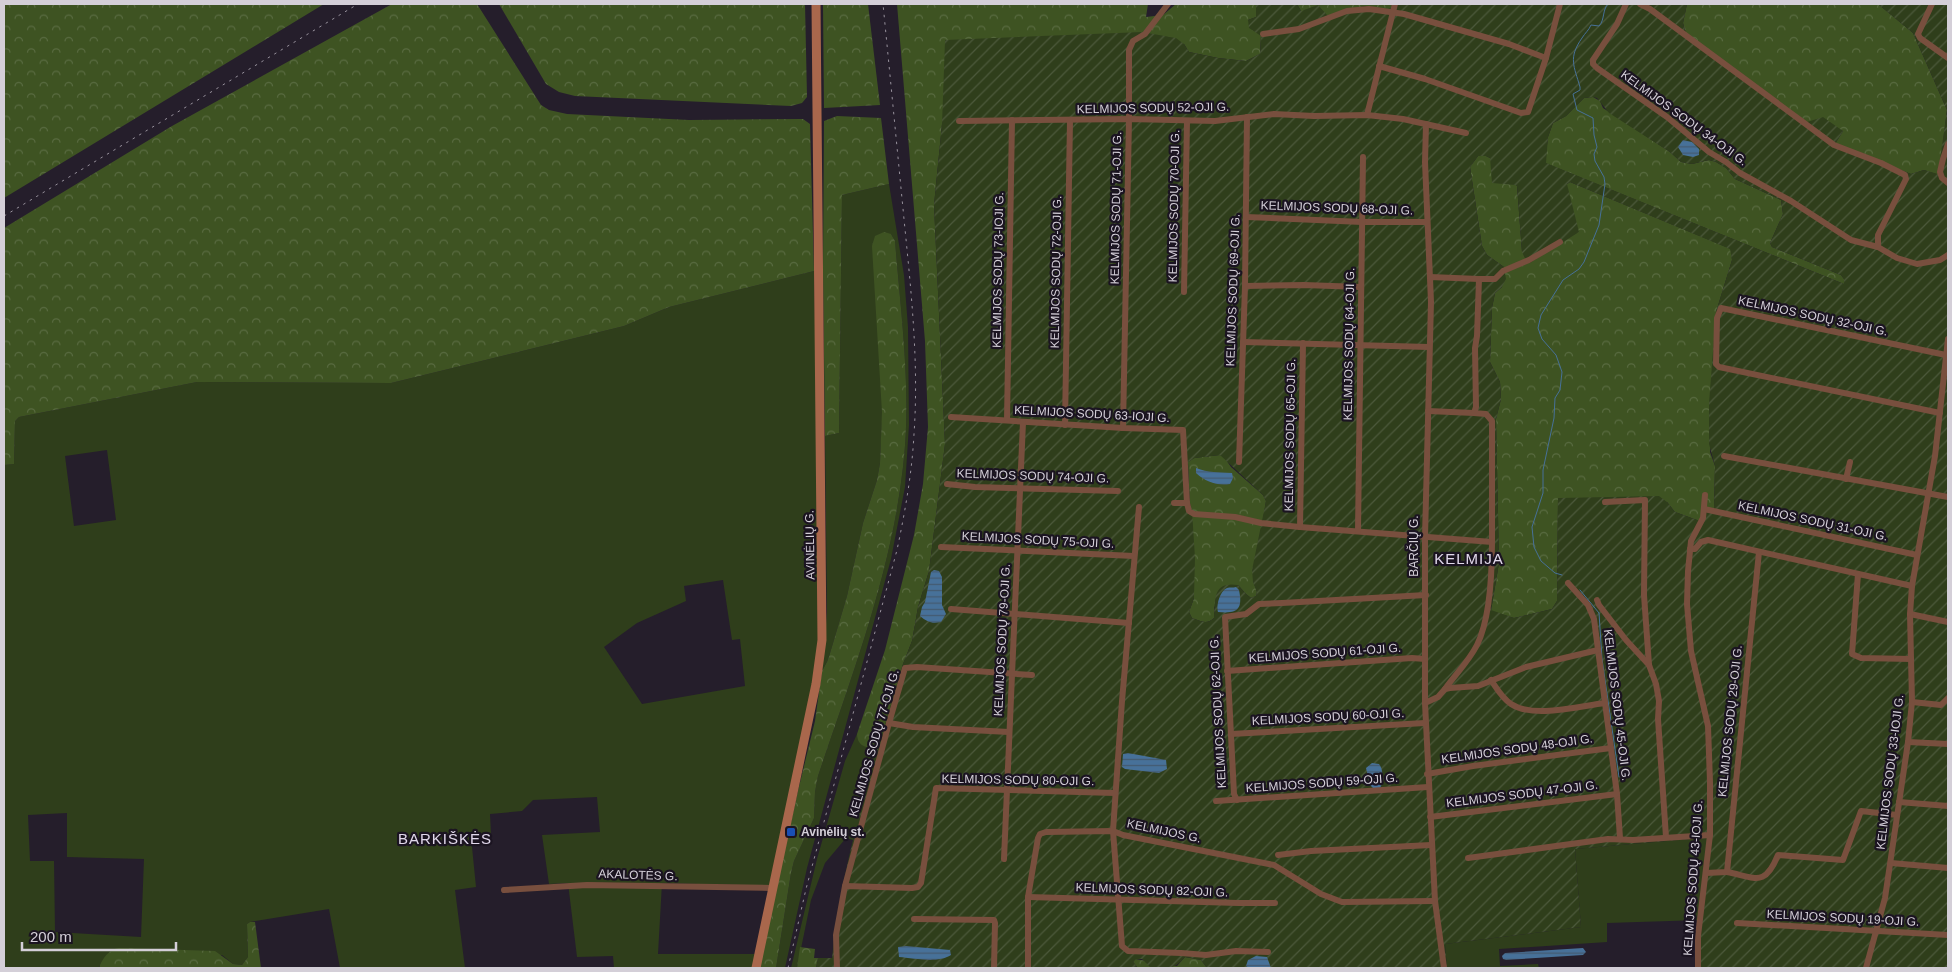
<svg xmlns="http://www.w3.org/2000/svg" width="1952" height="972" font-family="Arial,sans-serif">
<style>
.grass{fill:#2f3e1b;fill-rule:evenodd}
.forest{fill:url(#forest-crowns)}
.garden{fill:url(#garden-furrows);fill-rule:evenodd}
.water{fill:url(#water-rules)}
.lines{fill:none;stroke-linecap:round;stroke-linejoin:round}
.stream{stroke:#477199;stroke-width:1}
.minor{stroke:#784f3e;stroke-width:6}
.secondary{stroke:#a9674c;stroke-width:9}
.rail{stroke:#98929d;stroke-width:1;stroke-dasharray:2.5 5;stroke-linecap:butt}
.transit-dot{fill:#1a4fb4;stroke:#1b1421;stroke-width:2}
.labels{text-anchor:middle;stroke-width:4.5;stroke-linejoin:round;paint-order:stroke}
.street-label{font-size:12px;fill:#d4cfd8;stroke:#1b1421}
.poi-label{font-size:12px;font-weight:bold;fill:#d4cfd8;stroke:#1b1421;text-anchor:start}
.quarter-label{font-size:15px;letter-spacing:1px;fill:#e1d8eb;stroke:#1b1421}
</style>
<defs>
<pattern id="forest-crowns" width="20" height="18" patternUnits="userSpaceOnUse" patternTransform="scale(1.25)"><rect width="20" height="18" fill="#3e5322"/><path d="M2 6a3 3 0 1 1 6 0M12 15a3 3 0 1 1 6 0" fill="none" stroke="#596b41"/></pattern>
<pattern id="garden-furrows" width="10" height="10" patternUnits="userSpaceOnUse" patternTransform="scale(1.25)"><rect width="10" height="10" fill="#2f3e1b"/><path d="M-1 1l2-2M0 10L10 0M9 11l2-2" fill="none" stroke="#4c593b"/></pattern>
<pattern id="water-rules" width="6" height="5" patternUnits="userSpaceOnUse" patternTransform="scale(1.25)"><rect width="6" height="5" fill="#477199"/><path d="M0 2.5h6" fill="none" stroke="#445a71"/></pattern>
</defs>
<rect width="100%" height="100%" fill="#251e2b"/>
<g class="grass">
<path d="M889,184L904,275L908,327L909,425L905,487L891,559L807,868L785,968H776L791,873L794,861L814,818L815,792L818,776C852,675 891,574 903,467C912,393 901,316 895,241L891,234L880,463L877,480L863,523L847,596L828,660L822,671L827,612L825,436L839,433L842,195Z"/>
<path d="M814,271L820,566L818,642L812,687L770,886L662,883L658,954H756L753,968H614L613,956L577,957L568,883L549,884L542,835L600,832L597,797L533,800L522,811L490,814L491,835L471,837L476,887L455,890L465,968H340L329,909L250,922L247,924L248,957L242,965L233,964L222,955L99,966V968H4V465L14,464L15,421L19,417L197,382L391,383L624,326L669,307ZM107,450L116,520L74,526L65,456ZM723,580L732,640L740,639L745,686L642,704L604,647L637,623L686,601L684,586ZM67,813V857L144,859L141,937L55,932L54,861H30L28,815Z"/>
<path d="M857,734C857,746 868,747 878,750L853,840L846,838L825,863L811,900L797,968H791L817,859L845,761Z"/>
<path d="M1712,837L1701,920L1607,923V942L1499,949L1500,966L1538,964L1539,968H1447L1445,944L1581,927L1575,849Z"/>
</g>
<g class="forest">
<path d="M4,4H324L4,198Z"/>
<path d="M392,4H477L541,105L549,110L567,114L689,120L803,119L810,124L814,271L669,307L624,326L391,383L197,382L19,417L15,421L14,464L4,465V228L172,126Z"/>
<path d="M499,4H805L807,97L802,103L791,106L575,96L559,92L546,84Z"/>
<path d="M823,4H868L880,105L824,108Z"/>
<path d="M897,4H1148L1146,17L1163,15L1176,4H1256V17L1248,20L1261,36L1260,54L1246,61L1218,58L1189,52L1184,44L942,124L934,205L945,444L929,571L918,607L912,641L903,664L878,750C867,747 857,747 857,734L885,650L914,535L923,484L928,427L925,341Z"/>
<path d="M1297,4H1397L1396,8L1328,16L1301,11Z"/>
<path d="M1687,4H1878L1913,33L1947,110L1939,175L1924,170L1911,174L1835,144L1843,131L1807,123L1686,33L1683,23Z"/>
<path d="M1593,97L1600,101L1603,108L1670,152L1681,162L1692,164L1709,160L1716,162L1726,168L1735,179L1781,200L1783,214L1770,243L1772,247L1841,275L1844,279V284L1545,163L1548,137L1553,123L1566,116L1584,98Z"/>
<path d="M837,116L881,118L889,184L842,195L839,433L825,436L823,269L824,121Z"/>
<path d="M1478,156H1486L1490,158L1517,186L1522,252L1567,184L1570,182L1731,249L1732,260L1716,312L1710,452L1715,466L1714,508L1700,520H1697L1675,512L1667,502L1558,498L1557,601L1552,609L1514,618L1491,611L1499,563L1496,419L1501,399L1500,382L1490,362L1492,308L1495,293L1502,287L1504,267L1487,255L1482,246L1470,167Z"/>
<path d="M884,232L891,234L895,241C901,316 912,393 903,467C891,574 852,675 818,776L815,792L814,818L794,861L791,873L776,968H759L797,795L815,721L822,671L828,660L847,596L863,523L877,480L880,463L882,412L872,246L875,236Z"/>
<path d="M1220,455L1224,457L1231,467L1263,495L1266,501L1253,581L1257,592L1256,596L1251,598L1246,594L1238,585L1214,607V618C1207,625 1200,621 1192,618L1189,612L1194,598L1188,462L1194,458Z"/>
<path d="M250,922H255L261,968H99C102,959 109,949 119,948L215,951L233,964L242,965L248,957L247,924Z"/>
<path d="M800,947L815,949L814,958H818L816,968H797Z"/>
<path d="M1185,957L1201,960L1207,968H1138L1133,962L1135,959L1177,966Z"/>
</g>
<path class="garden" d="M1256,4H1297L1301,11L1318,5L1328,16L1364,6L1388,9L1396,8L1397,4H1687L1683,23L1686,33L1807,122L1823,117L1843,131L1835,144L1911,174L1924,170L1938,174L1947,110L1913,33L1878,4H1948V968H1701V920L1712,837L1575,849L1581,927L1445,944L1447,968H1207L1201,960L1185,957C1173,971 1167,968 1150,967L1142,959H1136L1133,962L1138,968H816L818,958H832C842,858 875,760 903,664L912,641L918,607L929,571L945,444L934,205L942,124L945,40L1142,32L1176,38L1184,44L1189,52L1218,58L1246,61L1260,54L1261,36L1249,28L1248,20L1256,17ZM1593,97L1597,98L1609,113L1670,152L1681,162L1692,164L1709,160L1716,162L1726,168L1735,179L1781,200L1783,214L1770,243L1772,247L1841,275L1844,279V284L1546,163L1548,137L1553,123L1566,116L1584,98ZM1478,156H1486L1490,158L1492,183L1515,185L1517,186L1522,252L1527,263H1530L1579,232L1567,184L1570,182L1730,249L1732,260L1716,312L1709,403V444L1715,466L1714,508H1702L1700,520H1697L1675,512L1667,502L1659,496L1558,498L1557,601L1552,609L1514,618L1491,610L1499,563L1496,419L1501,399L1500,382L1490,362L1492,308L1495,293L1502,287L1506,279L1504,267L1487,255L1482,246L1470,167ZM1220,455L1263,495L1266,501L1252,570L1253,582L1257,592L1256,596L1251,598L1246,594L1238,585C1213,581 1215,599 1214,618C1207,625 1200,621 1192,618L1189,612L1194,598L1195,558L1192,510L1188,495V462L1195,458Z"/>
<g class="water">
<path d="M1683,140L1692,142L1699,149V155L1693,157L1683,155L1678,147Z"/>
<path d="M1196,468C1208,473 1219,472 1232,473L1233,478L1230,484C1217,486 1206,482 1196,473Z"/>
<path d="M934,570L939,571L942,577V605L946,614L941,622C932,624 927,622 920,616L922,607L925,602L931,572Z"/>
<path d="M1236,587L1239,590C1243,609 1238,614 1218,612C1216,605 1220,591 1227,588C1230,587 1233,588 1236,587Z"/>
<path d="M1128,753L1166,760L1167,769L1159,773L1125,769L1122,767L1123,754Z"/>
<path d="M1372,763L1379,764C1383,768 1384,782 1380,788H1373L1370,785L1366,768Z"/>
<path d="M906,946L950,950L951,955C937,964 914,958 899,957L898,947Z"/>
<path d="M1583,948L1586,952L1583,955L1506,960L1503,959L1502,956L1505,953Z"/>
<path d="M1256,956L1267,957L1271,968H1249L1246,966L1248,960Z"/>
</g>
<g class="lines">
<g class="stream">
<path d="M1562,575L1555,573L1541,561L1534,547L1532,527L1543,493V470L1554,418L1555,398L1560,390L1562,372L1556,355L1542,339L1538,328L1541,315L1563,280L1579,269L1584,262L1599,225L1605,184L1604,177L1595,161L1594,154L1597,147L1594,135L1593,118L1577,110L1573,94L1580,90V87C1574,66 1568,58 1582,38C1585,33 1589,30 1591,25L1599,26C1605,20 1602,10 1608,4"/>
<path d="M1580,590L1599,613L1602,659L1619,777"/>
</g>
<g class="minor">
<path d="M1626,4L1617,24L1593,60V64L1597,68L1667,117L1709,152L1726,162L1740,173L1791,201L1851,240L1878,247L1897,258L1917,264L1940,260L1948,255"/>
<path d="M1640,4L1650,9L1834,145L1881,163L1905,175L1906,179L1878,235V247"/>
<path d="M1932,4L1918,34L1920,38L1948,58"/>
<path d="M1263,34L1299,29L1347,11L1369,9L1404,14L1509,44L1546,58"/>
<path d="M1379,66L1425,79L1521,113L1528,112L1546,58L1560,4"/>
<path d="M1367,115L1395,4"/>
<path d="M959,121L1129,119L1215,121L1274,114L1314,116L1367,115L1403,119L1466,133"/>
<path d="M1426,124L1425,162L1431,302L1425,537V703L1435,901L1444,968"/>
<path d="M1948,144L1943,159L1940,172L1942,178L1948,183"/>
<path d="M1246,217L1362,222H1427"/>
<path d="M1430,277L1479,279"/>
<path d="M1245,286L1304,285L1361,287"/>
<path d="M1184,292L1187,121"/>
<path d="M1243,342L1429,347"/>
<path d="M1428,411L1474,413"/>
<path d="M1940,413L1719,367L1716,364L1717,318L1721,308L1946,355"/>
<path d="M951,417L1123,428L1183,430L1187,503L1189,511L1194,514L1235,517L1261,523L1300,527L1492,542V421L1486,414L1474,413L1476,407L1475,348L1477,336L1479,279H1495L1503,271L1529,260L1560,242"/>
<path d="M1007,420L1012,120"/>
<path d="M1065,425L1070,120"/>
<path d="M1123,428L1129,119V50L1133,41L1145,34L1168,4"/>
<path d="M1724,456L1948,497"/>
<path d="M1239,462L1245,286L1247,117"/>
<path d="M1846,479L1850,462"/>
<path d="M947,484L975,487L1118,491"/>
<path d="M1605,502L1645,500L1644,595L1649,665L1656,684L1659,701L1658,719L1666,837"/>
<path d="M1174,503H1187"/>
<path d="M1139,507L1122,701L1113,831L1123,835L1274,865L1321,894L1342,902L1435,901"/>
<path d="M1704,509L1917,555"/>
<path d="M1300,527L1303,343"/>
<path d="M1358,531L1363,157"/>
<path d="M941,547L1134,556"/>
<path d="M1690,549H1695L1701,542L1708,540L1912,586"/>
<path d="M1858,574L1852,654L1861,658L1911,659"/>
<path d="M1568,583L1588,605L1594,619L1617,794L1620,838"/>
<path d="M1597,600L1599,605L1626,640L1649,665"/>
<path d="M951,609L1129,623"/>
<path d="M1910,614L1948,622"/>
<path d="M1227,671L1412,658L1425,659"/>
<path d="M1491,680C1497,689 1502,698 1511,704C1534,719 1579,706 1605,703"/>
<path d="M1445,689C1455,675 1469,661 1477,645C1490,619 1492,572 1492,542"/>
<path d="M1912,702L1941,705L1948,698"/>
<path d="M1425,703L1438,697L1445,689L1450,688L1478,686L1526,667L1598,650"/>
<path d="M889,723L913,727L1009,732"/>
<path d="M1231,734L1425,723"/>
<path d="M1908,742L1948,744"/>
<path d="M1427,774L1473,766L1611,748"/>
<path d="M1237,800L1234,794L1225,617L1246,614L1259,604L1282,603L1426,595"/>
<path d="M1216,801L1428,787"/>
<path d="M1899,802L1948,806"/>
<path d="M1430,817L1617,794"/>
<path d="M1278,855L1311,851L1431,845"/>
<path d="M1468,858L1608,839L1633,840L1710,835"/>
<path d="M1004,859L1023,422"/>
<path d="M1891,863L1948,868"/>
<path d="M1727,872C1757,878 1765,887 1778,855L1843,860L1861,811L1897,815"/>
<path d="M1706,873L1727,872L1759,552"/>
<path d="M845,886L889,723L905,668L917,667L1032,675"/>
<path d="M504,890L587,885L773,888"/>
<path d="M1028,897L1238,903H1275"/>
<path d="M914,919L994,920L995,923L994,968"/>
<path d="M1737,923L1948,935"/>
<path d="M837,968L836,935L845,886L912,888L918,887L921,883L936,788L1115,793"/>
<path d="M1028,968V897L1038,838L1040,834L1046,832L1113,831L1122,946L1128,951L1181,953L1206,955L1236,951L1268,952"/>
<path d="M1698,968V936L1710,835V782L1708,726L1691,651L1687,604L1688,571L1691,541L1703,518L1705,495"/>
<path d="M1866,968L1885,898L1908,742L1912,702L1910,614L1912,586L1935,456L1948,339"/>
</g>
<path class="secondary" d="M756,968L816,684L822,640L816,4"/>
<g class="rail">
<path d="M4,216L358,4"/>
<path d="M788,968L806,889L897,550C905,512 912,473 914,434C919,362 911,290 904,219C897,147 890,75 883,4"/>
</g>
</g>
<rect class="transit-dot" x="786" y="827" width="10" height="10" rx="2.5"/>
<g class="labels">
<g class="street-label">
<text transform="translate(1153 108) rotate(-1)" y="4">KELMIJOS SODŲ 52-OJI G.</text>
<text transform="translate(1684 118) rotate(36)" y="4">KELMIJOS SODŲ 34-OJI G.</text>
<text transform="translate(1174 206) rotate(-89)" y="4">KELMIJOS SODŲ 70-OJI G.</text>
<text transform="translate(1116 208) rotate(-89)" y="4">KELMIJOS SODŲ 71-OJI G.</text>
<text transform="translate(1337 208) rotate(2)" y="4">KELMIJOS SODŲ 68-OJI G.</text>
<text transform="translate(998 270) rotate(-89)" y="4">KELMIJOS SODŲ 73-IOJI G.</text>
<text transform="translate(1056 272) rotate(-89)" y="4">KELMIJOS SODŲ 72-OJI G.</text>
<text transform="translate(1233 290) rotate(-88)" y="4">KELMIJOS SODŲ 69-OJI G.</text>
<text transform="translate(1813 316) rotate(12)" y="4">KELMIJOS SODŲ 32-OJI G.</text>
<text transform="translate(1349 344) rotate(-89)" y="4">KELMIJOS SODŲ 64-OJI G.</text>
<text transform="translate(1092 414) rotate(3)" y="4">KELMIJOS SODŲ 63-IOJI G.</text>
<text transform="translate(1290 435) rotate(-89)" y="4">KELMIJOS SODŲ 65-OJI G.</text>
<text transform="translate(1033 476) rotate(2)" y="4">KELMIJOS SODŲ 74-OJI G.</text>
<text transform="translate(1813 521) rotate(12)" y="4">KELMIJOS SODŲ 31-OJI G.</text>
<text transform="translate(1038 540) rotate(3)" y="4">KELMIJOS SODŲ 75-OJI G.</text>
<text transform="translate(810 545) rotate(-91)" y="4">AVINĖLIŲ G.</text>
<text transform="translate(1414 546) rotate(-90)" y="4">BARČIŲ G.</text>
<text transform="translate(1002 640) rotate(-87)" y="4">KELMIJOS SODŲ 79-OJI G.</text>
<text transform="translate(1325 653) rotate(-4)" y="4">KELMIJOS SODŲ 61-OJI G.</text>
<text transform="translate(1617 705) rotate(83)" y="4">KELMIJOS SODŲ 45-OJI G.</text>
<text transform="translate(1218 712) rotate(-93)" y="4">KELMIJOS SODŲ 62-OJI G.</text>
<text transform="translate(1328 717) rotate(-3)" y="4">KELMIJOS SODŲ 60-OJI G.</text>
<text transform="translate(1730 721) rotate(-84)" y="4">KELMIJOS SODŲ 29-OJI G.</text>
<text transform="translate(874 743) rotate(-74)" y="4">KELMIJOS SODŲ 77-OJI G.</text>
<text transform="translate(1517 749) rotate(-8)" y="4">KELMIJOS SODŲ 48-OJI G.</text>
<text transform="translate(1890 772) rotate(-83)" y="4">KELMIJOS SODŲ 33-IOJI G.</text>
<text transform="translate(1018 780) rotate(1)" y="4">KELMIJOS SODŲ 80-OJI G.</text>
<text transform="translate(1322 783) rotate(-4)" y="4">KELMIJOS SODŲ 59-OJI G.</text>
<text transform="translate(1522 794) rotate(-7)" y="4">KELMIJOS SODŲ 47-OJI G.</text>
<text transform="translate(1164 831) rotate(12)" y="4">KELMIJOS G.</text>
<text transform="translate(638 875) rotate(2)" y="4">AKALOTĖS G.</text>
<text transform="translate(1693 878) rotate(-86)" y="4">KELMIJOS SODŲ 43-IOJI G.</text>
<text transform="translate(1152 890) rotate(2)" y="4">KELMIJOS SODŲ 82-OJI G.</text>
<text transform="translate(1843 918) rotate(3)" y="4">KELMIJOS SODŲ 19-OJI G.</text>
</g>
<g class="poi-label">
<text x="801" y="836">Avinėlių st.</text>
</g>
<g class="quarter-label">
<text x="1469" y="564">KELMIJA</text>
<text x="445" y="844">BARKIŠKĖS</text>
</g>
</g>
<rect width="1952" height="972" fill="none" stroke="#d4cfd8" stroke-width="10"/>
<path d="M22 942v8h154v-8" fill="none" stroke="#d4cfd8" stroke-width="2.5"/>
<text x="30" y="942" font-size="15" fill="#d4cfd8" stroke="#1b1421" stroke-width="4" paint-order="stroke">200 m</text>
</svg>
